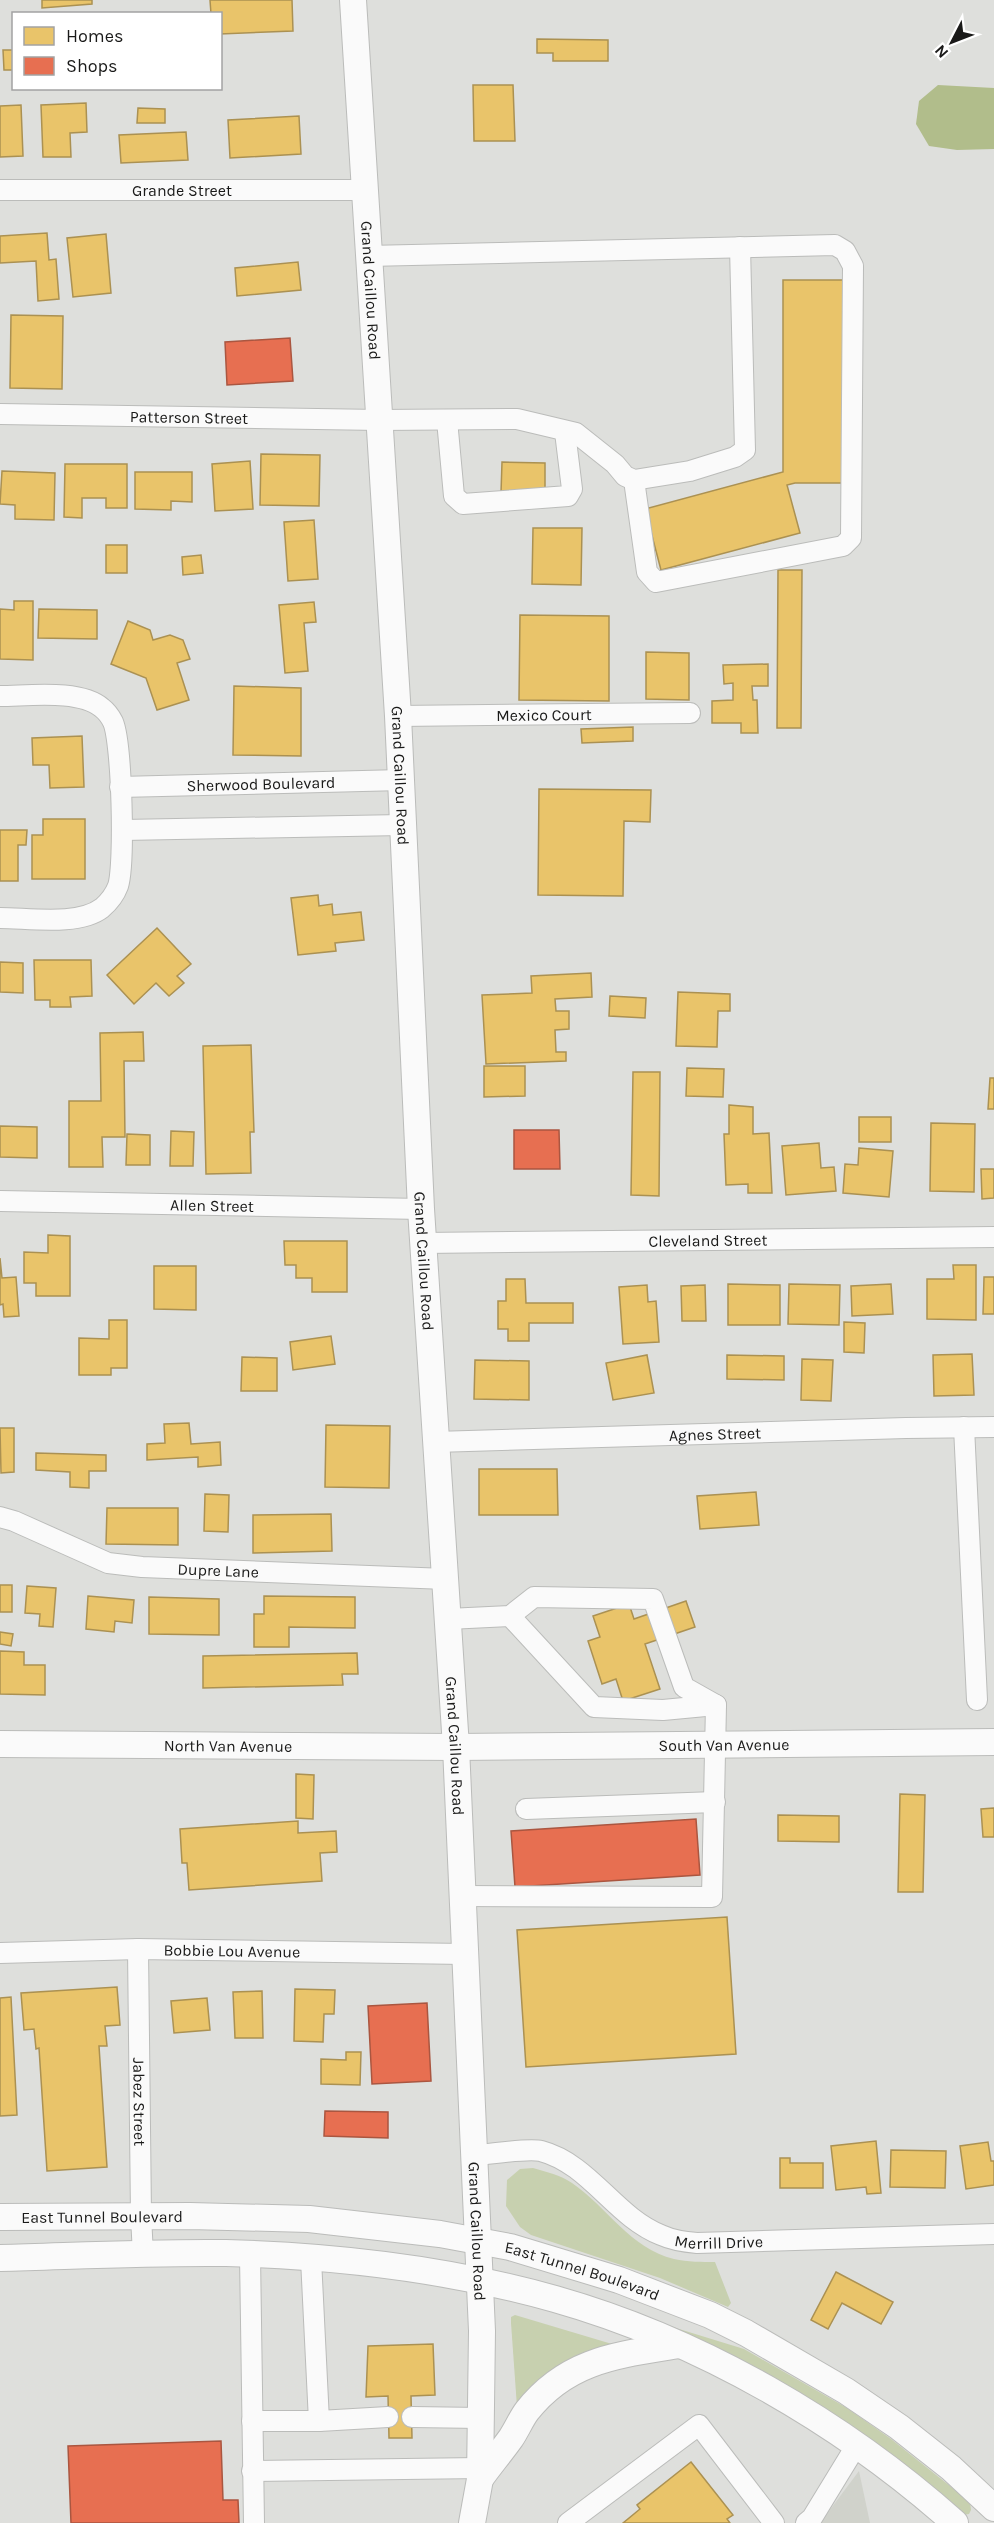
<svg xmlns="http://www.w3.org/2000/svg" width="994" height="2523" font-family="Karla,sans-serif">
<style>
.built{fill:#d0d2cb}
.green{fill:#c7d0af}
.water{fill:#b1bd8b}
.homes{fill:#e9c46a;stroke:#ab9152;stroke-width:1.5}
.shops{fill:#e76f51;stroke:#aa5640;stroke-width:1.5}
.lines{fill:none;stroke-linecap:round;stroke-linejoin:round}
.minor-casing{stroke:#bbbcba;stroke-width:22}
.major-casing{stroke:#bbbcba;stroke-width:28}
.minor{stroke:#fafafa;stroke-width:20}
.major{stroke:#fafafa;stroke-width:26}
.labels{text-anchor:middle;stroke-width:6;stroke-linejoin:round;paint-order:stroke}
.street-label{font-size:16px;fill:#1a1a19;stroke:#fff}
</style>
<rect width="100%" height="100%" fill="#dedfdc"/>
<path class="built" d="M859,2471L870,2523H820Z"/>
<g class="green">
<path d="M533,2168C547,2172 560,2175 572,2183C607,2207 631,2249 674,2259C688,2262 702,2262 715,2262L731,2303L728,2307L660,2278L531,2235L520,2227L506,2206L507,2180L520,2169Z"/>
<path d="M520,2277L602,2301L679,2329L744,2349L847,2408L891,2439L970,2502L971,2510L969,2514L963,2515L880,2450Z"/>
<path d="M515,2315L612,2344L614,2346L517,2407L511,2323V2317Z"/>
</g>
<path class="water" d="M938,85L994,88V149L957,150L929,146L916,124L919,101Z"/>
<g class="homes">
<path d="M42,0H92V4L42,8Z"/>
<path d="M210,0H292L293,31L220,34V14H211Z"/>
<path d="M537,39L608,40V61H553V53H537Z"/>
<path d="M3,50H14V70H4Z"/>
<path d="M473,85H513L515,141H474Z"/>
<path d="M86,103L87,132L70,133L71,157H43L41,105Z"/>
<path d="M21,105L23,156L0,157V106Z"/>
<path d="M138,108L165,109V123H137Z"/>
<path d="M299,116L301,154L230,158L228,120Z"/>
<path d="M186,132L188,160L121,163L119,135Z"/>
<path d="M47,233L49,260L56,259L59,299L38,301L36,261L0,263V236Z"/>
<path d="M106,234L111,293L73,297L67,238Z"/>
<path d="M298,262L301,290L237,296L235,268Z"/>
<path d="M783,280H845V483H795L787,485L800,533L661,570L645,509L783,472Z"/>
<path d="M11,315L63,316L62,389L10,388Z"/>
<path d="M261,454L320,455L319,506L260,505Z"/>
<path d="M250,461L253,509L215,511L212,464Z"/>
<path d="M502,462L545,463V494L501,493Z"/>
<path d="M65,464H127V508H106V498H82V518L64,517Z"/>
<path d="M2,471L55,473L54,520L15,519V505L0,504Z"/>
<path d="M135,472H192V502L171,501V510L135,509Z"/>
<path d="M314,520L318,579L288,581L284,522Z"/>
<path d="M533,528H582L581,585L532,584Z"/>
<rect x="106" y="545" width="21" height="28"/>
<path d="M201,555L203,573L183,575L182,557Z"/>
<path d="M778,570H802L801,728H777Z"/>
<path d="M14,601H33V660L0,659V609L14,610Z"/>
<path d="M314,602L316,622L304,623L308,671L285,673L279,605Z"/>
<path d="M39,609L97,610V639L38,638Z"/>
<path d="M520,615L609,616V701L519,700Z"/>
<path d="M128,621L150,630L153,640L170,635L183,640L190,659L177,663L189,700L157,710L146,678L111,664Z"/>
<path d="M646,652L689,653V700L646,699Z"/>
<path d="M768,664V686H752L753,700H757L758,733H741V723H712V701L733,700V683L724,684L723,665Z"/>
<path d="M234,686L301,688V756L233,755Z"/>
<path d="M633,727V741L582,743L581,729Z"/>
<path d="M82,736L84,787L50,788L49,765H33L32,738Z"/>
<path d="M539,789L651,790L650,822L624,821L623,896L538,895Z"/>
<path d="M43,819H85V879H32V835H43Z"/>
<path d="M0,830H27L26,845H18V881H0Z"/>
<path d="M318,895L319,906L332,904L333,915L361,912L364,940L335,943L336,951L298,955L291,898Z"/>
<path d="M157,928L191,964L177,976L184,983L169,996L156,983L134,1004L107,975Z"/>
<path d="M34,960H91L92,996L70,997L71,1007H50V1000H35Z"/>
<path d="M0,962L23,963V993L0,992Z"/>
<path d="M591,973L592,997L555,999L556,1011H569V1029L555,1030L556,1052H566V1061L486,1064L482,995L532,993L531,976Z"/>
<path d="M678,992L730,994V1011H718L717,1047L676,1046Z"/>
<path d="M610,996L646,998L645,1018L609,1016Z"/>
<path d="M143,1032L144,1061H124L125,1137H102L103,1167H69V1101H101L100,1033Z"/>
<path d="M251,1045L254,1132H250L251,1173L206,1174L203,1046Z"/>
<path d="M484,1066H525V1096L484,1097Z"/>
<path d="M687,1068L724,1069L723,1097L686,1096Z"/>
<path d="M633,1072H660L659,1196L631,1195Z"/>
<path d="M990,1078H994V1109H988Z"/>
<path d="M729,1105L753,1107V1134L769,1133L772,1193H748V1184L726,1185L724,1134H729Z"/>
<rect x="859" y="1117" width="32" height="25"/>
<path d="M931,1123L975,1124L974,1192L930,1191Z"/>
<path d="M0,1126L37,1127V1158L0,1157Z"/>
<path d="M171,1131L194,1132L193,1166H170Z"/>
<path d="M127,1134L150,1135V1165H126Z"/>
<path d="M819,1143L821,1168L834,1167L836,1191L786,1195L782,1146Z"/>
<path d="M859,1148L893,1151L889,1197L843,1193L845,1164L858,1165Z"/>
<path d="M981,1169H994V1198L982,1199Z"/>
<path d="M48,1235L70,1236V1296H36V1283H24V1252L48,1253Z"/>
<path d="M284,1241H347V1292H312V1278H296V1265H285Z"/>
<path d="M0,1258L2,1278L16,1277L19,1316L4,1317L3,1304L0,1305Z"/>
<path d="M953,1265H976V1320L927,1319V1279H954Z"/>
<path d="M154,1266H196V1310L154,1309Z"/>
<path d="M984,1277H994V1314H983Z"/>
<path d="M506,1279H525L526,1303H573V1323H529V1341H508V1329H498V1301H506Z"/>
<path d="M728,1284L780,1285V1325H728Z"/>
<path d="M789,1284L840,1285L839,1325L788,1324Z"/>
<path d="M891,1284L893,1314L852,1316L851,1286Z"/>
<path d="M647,1285L648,1302L656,1301L659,1342L623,1344L619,1287Z"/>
<path d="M705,1285L706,1321H682L681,1286Z"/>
<path d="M109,1320H127V1368H111V1375H79V1338L109,1339Z"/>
<path d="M844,1322L865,1323L864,1353L844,1352Z"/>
<path d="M331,1336L335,1364L293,1370L290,1342Z"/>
<path d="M972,1354L974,1395L934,1396L933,1355Z"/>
<path d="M647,1355L654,1393L613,1400L606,1363Z"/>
<path d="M727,1355L784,1356V1380L727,1379Z"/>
<path d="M242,1357L277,1358V1391H241Z"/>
<path d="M802,1359L833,1360L831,1401L801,1400Z"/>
<path d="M475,1360L529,1361V1400L474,1399Z"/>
<path d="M189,1423L191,1444L220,1442L221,1465L198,1467V1457L147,1460V1444L165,1443L164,1424Z"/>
<path d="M326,1425L390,1426L389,1488L325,1487Z"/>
<path d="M0,1428H14V1472L1,1473Z"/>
<path d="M36,1453L106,1455V1471H89V1488L70,1487V1472L36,1470Z"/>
<path d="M479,1469H557L558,1515H479Z"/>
<path d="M756,1492L759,1525L700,1529L697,1496Z"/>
<path d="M205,1494L229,1495L228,1532L204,1531Z"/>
<path d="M107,1508H178V1545L106,1544Z"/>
<path d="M331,1514L332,1551L253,1553V1515Z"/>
<rect x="0" y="1585" width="12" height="27"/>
<path d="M27,1586L56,1588L53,1627L39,1626L40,1614L25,1613Z"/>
<path d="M88,1596L134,1600L132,1623L115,1621L114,1632L86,1629Z"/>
<path d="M264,1596L355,1597V1628L289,1627V1647H254V1614H264Z"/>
<path d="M149,1597L219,1599V1635L149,1634Z"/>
<path d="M686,1601L695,1627L645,1644L660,1689L623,1701L616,1679L602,1684L588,1641L600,1637L593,1616L629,1604L634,1619Z"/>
<path d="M0,1632L13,1634L11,1646L0,1644Z"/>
<path d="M0,1651L24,1652V1665H45V1695L0,1694Z"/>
<path d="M357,1653L358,1674H342L343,1685L203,1688V1656Z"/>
<path d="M296,1774L314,1775L313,1819L296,1818Z"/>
<path d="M900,1794L925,1795L923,1892H898Z"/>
<path d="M994,1808V1837H983L981,1809Z"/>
<path d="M778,1815L839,1816V1842L778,1841Z"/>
<path d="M298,1821V1833L336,1831L337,1852L320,1853L322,1881L189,1890L187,1863H182L180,1829Z"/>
<path d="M727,1917L736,2054L526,2067L517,1930Z"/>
<path d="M117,1987L120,2025L105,2026L107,2046H99L107,2167L47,2171L39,2048L36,2049L34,2029L24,2030L21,1993Z"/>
<path d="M295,1989L335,1990L334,2014H324L323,2042L294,2041Z"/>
<path d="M262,1991L263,2038H235L233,1992Z"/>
<path d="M11,1997L17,2115L0,2116V1998Z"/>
<path d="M207,1998L210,2030L174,2033L171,2001Z"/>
<path d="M346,2052H361L360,2085L321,2084V2059L346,2060Z"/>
<path d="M876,2141L881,2193L867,2194L866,2187L836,2190L831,2146Z"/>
<path d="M988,2142L991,2161H994V2185L966,2189L960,2146Z"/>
<path d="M891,2150L946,2151L945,2188L890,2187Z"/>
<path d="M780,2158H790V2163H823V2188H780Z"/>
<path d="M836,2272L893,2302L881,2324L842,2303L828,2329L811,2320Z"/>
<path d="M433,2344L435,2395L411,2396L412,2438H389L388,2396L366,2397L368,2346Z"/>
<path d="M691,2462L733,2515L727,2519L730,2523H623L640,2509L637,2505Z"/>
</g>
<g class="shops">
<path d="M290,338L293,381L227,385L225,342Z"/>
<path d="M514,1130H559L560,1169H514Z"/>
<path d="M696,1819L700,1875L515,1887L511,1831Z"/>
<path d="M427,2003L431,2081L372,2084L368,2006Z"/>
<path d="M325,2111L388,2112V2138L324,2136Z"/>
<path d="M221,2441L223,2500H238L239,2523H71L68,2446Z"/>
</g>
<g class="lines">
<defs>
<g id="minor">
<path id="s1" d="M0,190H364"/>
<path d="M368,256L835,245L845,251L853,266L851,538L843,546L656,582L647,572L634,480"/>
<path id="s2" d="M0,414L379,420L517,419L576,433L615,464L625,476L634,480L690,471L735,457L745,450L740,247"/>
<path d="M447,420L454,496L463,504L568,496L572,489L565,432"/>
<path d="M0,696C28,696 80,689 102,708C106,711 111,718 113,722C122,743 125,864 118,886C115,894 109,902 102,908C79,926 29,918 0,918"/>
<path id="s3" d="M398,716L690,713"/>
<path id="s4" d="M120,787L402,780"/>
<path d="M123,830L402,825"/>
<path id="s5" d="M0,1201L421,1209"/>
<path id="s6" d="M423,1243L994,1237"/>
<path d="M964,1427L977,1700"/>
<path id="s7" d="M435,1442L906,1428L994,1427"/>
<path id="s8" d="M0,1517L14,1521L108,1563L142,1567L446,1579"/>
<path d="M510,1616L594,1707L663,1710L716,1705"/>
<path d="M448,1619L510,1616L534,1597L653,1599L684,1687L716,1705L712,1897L462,1896"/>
<path d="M526,1809L715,1802"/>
<path id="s9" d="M138,1949L141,2216L143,2255"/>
<path id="s10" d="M0,1953L138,1949L464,1954"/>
<path id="s11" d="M472,2156C488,2154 528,2148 541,2151C590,2164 615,2217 661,2235C672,2240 684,2242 697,2243L994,2234"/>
<path d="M250,2255L254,2523"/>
<path d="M311,2259L319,2421"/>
<path d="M412,2417L480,2418"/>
<path d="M252,2421H319L388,2417"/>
<path d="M252,2471L480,2468"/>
<path d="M568,2523L699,2425L774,2523"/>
<path d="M806,2523L812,2518L856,2446"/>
</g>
<g id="major">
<path id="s12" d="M353,0L398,716L421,1209L456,1747L482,2331L480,2479L472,2523"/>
<path id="s13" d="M0,1744L456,1747L994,1742"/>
<path id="s14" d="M0,2217L190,2216L309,2219L440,2234L510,2247L619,2280L710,2315L746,2333L846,2391L899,2427L951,2468L994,2508"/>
<path d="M0,2258C75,2256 151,2252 226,2253C336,2256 449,2269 555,2299C700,2340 843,2423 955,2523"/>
<path d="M480,2479C490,2465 501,2452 511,2438C517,2429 521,2419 527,2411C568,2359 619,2355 679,2345"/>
</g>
</defs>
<use href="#minor" class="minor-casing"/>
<use href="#major" class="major-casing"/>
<use href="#minor" class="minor"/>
<use href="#major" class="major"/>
</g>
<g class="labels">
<g class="street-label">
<text dy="6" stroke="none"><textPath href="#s1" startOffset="182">Grande Street</textPath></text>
<text dy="6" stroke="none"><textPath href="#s12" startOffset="291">Grand Caillou Road</textPath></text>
<text dy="6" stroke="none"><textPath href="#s2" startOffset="189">Patterson Street</textPath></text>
<text dy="6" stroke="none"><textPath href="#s3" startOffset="146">Mexico Court</textPath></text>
<text dy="6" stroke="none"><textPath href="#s12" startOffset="777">Grand Caillou Road</textPath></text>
<text dy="6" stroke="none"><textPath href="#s4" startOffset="141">Sherwood Boulevard</textPath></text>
<text dy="6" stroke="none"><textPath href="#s5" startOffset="212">Allen Street</textPath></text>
<text dy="6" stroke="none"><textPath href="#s6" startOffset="285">Cleveland Street</textPath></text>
<text dy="6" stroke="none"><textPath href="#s12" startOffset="1263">Grand Caillou Road</textPath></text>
<text dy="6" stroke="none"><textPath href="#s7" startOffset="280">Agnes Street</textPath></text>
<text dy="6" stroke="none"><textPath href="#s8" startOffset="228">Dupre Lane</textPath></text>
<text dy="6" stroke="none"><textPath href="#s13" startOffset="724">South Van Avenue</textPath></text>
<text dy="6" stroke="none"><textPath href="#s13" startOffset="228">North Van Avenue</textPath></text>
<text dy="6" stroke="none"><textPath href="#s12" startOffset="1749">Grand Caillou Road</textPath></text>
<text dy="6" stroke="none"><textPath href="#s10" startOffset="232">Bobbie Lou Avenue</textPath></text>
<text dy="6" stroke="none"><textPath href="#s9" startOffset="153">Jabez Street</textPath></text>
<text dy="6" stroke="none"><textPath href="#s14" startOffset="102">East Tunnel Boulevard</textPath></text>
<text dy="6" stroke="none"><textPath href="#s12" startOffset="2235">Grand Caillou Road</textPath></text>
<text dy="6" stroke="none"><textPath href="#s11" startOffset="276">Merrill Drive</textPath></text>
<text dy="6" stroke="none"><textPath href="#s14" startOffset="588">East Tunnel Boulevard</textPath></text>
</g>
</g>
<rect x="12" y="12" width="210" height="78" fill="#ffffff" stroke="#a3a3a3" stroke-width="1.5"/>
<rect x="24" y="27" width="30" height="18" fill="#e9c46a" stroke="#a3a3a3" stroke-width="1.5"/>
<text x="66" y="42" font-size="18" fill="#1a1a19">Homes</text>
<rect x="24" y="57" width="30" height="18" fill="#e76f51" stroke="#a3a3a3" stroke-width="1.5"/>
<text x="66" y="72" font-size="18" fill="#1a1a19">Shops</text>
<g transform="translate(952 42) rotate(228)" stroke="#ffffff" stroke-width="4.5" paint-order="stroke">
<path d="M0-4.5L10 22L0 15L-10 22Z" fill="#1a1a19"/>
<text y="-9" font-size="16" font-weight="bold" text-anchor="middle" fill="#1a1a19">N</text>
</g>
</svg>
